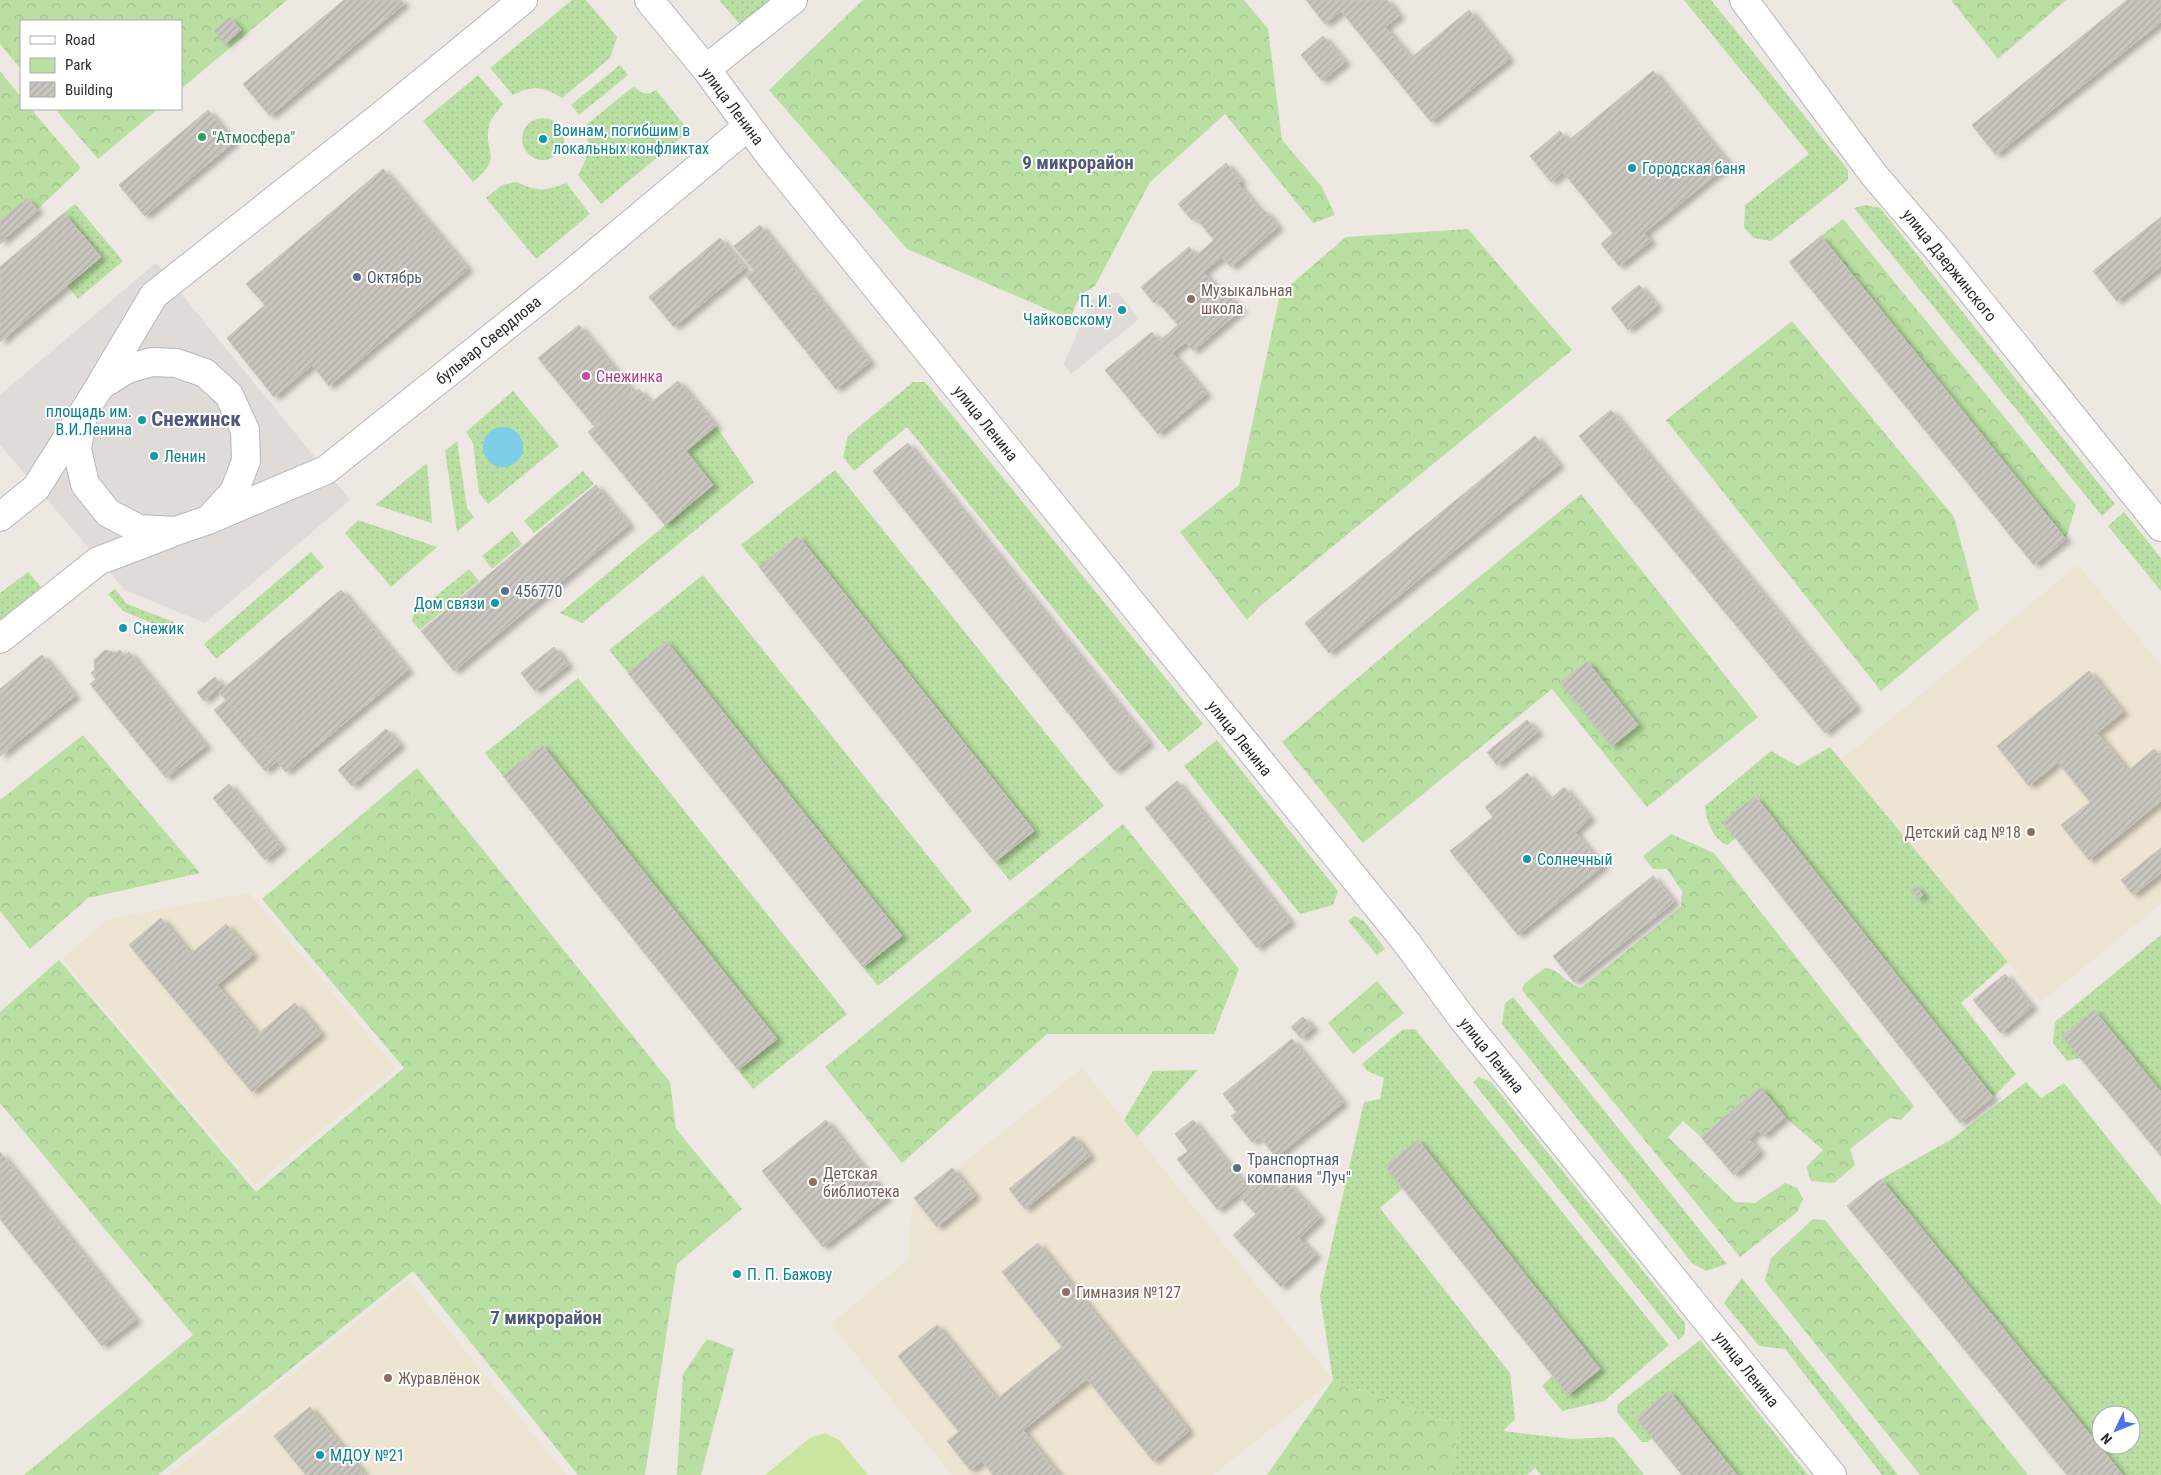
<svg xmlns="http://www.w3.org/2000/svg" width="2161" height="1475" font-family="'Roboto Condensed',sans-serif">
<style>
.education{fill:#ede4d2}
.green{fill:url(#green-dots);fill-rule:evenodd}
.forest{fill:url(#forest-crowns);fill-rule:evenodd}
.pitch{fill:#cae59f}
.plaza{fill:#dedbd8}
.water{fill:#7dcee6}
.building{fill:url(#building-hatch);stroke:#c9c3ba;filter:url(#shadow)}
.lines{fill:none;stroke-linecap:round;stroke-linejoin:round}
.secondary-casing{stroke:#b4b7bf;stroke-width:30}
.secondary{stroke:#fff;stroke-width:28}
.leisure-dot{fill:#2e9e5b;stroke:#fff;stroke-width:2}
.culture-dot{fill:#0f9aa8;stroke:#fff;stroke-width:2}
.service-dot{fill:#5c6f8a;stroke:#fff;stroke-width:2}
.education-dot{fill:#8d6e63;stroke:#fff;stroke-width:2}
.hotel-dot{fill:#d1479c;stroke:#fff;stroke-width:2}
.labels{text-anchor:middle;stroke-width:4;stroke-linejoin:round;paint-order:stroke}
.street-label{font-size:16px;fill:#2d2d2d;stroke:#fff}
.culture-label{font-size:16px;fill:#0d838f;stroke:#fff;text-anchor:start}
.leisure-label{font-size:16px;fill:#27864d;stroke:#fff;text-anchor:start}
.service-label{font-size:16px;fill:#4e5e75;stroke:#fff;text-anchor:start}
.education-label{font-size:16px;fill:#785e54;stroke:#fff;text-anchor:start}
.hotel-label{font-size:16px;fill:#b23c85;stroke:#fff;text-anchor:start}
.quarter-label{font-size:19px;font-weight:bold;fill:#50597b;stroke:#fff}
.district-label{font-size:21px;font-weight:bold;fill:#50597b;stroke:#fff}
</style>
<defs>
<pattern id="green-dots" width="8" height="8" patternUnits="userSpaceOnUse" patternTransform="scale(1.25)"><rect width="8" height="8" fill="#b9dfa2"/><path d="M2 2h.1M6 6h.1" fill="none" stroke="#9fc08c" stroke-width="1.8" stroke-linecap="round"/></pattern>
<pattern id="forest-crowns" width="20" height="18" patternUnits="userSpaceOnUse" patternTransform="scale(1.25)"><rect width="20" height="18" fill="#b9dfa2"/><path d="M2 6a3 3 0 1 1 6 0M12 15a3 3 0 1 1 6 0" fill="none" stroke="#9fc08c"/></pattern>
<pattern id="building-hatch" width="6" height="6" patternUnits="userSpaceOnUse" patternTransform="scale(1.25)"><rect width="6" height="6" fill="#c9c6bf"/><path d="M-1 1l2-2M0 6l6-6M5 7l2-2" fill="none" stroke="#adaaa4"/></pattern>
<filter id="shadow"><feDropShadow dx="5.5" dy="3" stdDeviation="2.5" flood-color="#0004"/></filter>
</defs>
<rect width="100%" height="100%" fill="#ede8e1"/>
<g class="education">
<path d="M2078,565L2161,665V904L2041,1002L1841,760Z"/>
<path d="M249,893L396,1068L255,1185L62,959L108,919Z"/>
<path d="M1082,1068L1333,1380L1213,1475H952L831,1324L909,1259L912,1205Z"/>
<path d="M408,1280L566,1475H169Z"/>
</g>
<g class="green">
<path d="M572,0H586L617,37L610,58L562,98C542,86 534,85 513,95L490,68Z"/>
<path d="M719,0H777L743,28Z"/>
<path d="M1684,0H1711L1848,170V180L1771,241L1754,238L1744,228L1745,205L1809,154Z"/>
<path d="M620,65L628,75L579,115L571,105Z"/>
<path d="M478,75L503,104C499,110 491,118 489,125C483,155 505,155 473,182L423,121Z"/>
<path d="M634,86C642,94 646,96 656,90L689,131L601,204L578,175C589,156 591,147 585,126Z"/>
<circle cx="543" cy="139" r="21"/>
<path d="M517,182C537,192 546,191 566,183L590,214L536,259L486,198L502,185Z"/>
<path d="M75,204L123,261L78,299L67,285L64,213Z"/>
<path d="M1866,205L1880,208L2115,504L2102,516L1854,208Z"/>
<path d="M913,382H925L1203,724L1169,752L907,427L854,471L843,457L848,436Z"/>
<path d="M513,391L559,446L488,504L479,493L473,443L466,432Z"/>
<path d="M716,426L754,482L582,623L560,613L713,485L686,451Z"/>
<path d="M457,441L467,508L474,517L457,532L445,451Z"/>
<path d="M427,463L432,523L375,505Z"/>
<path d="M835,470L1104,806L1010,881L995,862L1034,830L799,536L759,567L741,545Z"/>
<path d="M583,471L594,484L534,533L524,521Z"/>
<path d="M2124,512L2161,558V591L2108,526Z"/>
<path d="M358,520L437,547L391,587L345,533Z"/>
<path d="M512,531L522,544L492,569L482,556Z"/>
<path d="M311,552L324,567L216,659L204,644Z"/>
<path d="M469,569L479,581L420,630L412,621L413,615Z"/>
<path d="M28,572L41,587L0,620V593Z"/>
<path d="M703,575L972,911L878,986L863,967L902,936L667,642L628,673L609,650Z"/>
<path d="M115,589L127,604L174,622L171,631L123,611L108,594Z"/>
<path d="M578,678L847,1014L753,1089L738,1070L777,1039L542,745L503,776L485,753Z"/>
<path d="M1217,740L1338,891L1333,905L1300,914L1184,766Z"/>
<path d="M1830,747L2008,962L1961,1003L2016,1074L1993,1097L1756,796L1723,822L1736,838L1727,845C1713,839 1706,820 1705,806L1771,751L1798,766Z"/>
<path d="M1354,916L1364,921L1385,949L1377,955L1348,921Z"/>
<path d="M2161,935V1092L2094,1010L2062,1036L2080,1058L2067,1061L2053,1043L2055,1022Z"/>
<path d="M1513,997L1727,1264L1706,1271L1692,1263L1502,1024L1505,1003Z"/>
<path d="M1415,1029L1669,1345L1604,1401L1562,1411L1542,1386L1552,1376L1568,1395L1600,1369L1418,1140L1385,1166L1403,1188L1380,1208L1510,1373L1515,1419L1503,1431L1571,1439L1614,1437L1644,1475H1541L1535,1468L1527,1475H1451L1459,1426L1333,1380L1320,1296L1364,1102L1380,1099L1384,1078L1367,1071L1362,1064L1402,1030Z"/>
<path d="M1198,1070L1137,1137L1124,1120L1153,1071Z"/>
<path d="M1479,1077L1491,1082L1685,1323V1334L1679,1340L1473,1082Z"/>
<path d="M2026,1082L2041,1098L2064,1083L2161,1205V1475H2123L1881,1179L1952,1139ZM2101,1415H2131V1445H2101Z"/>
<path d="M1742,1278L1898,1475H1882L1785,1349L1759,1346L1724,1303Z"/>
<path d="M1700,1340L1808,1475H1737L1669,1392L1636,1418L1652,1438L1648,1442H1642L1617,1412L1618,1404Z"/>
</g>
<g class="forest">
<path d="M0,0H287L181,89V21H21V69L0,44Z"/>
<path d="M863,0H1244L1268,29L1282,140L1322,187L1335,215L1313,223L1225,114L1150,182L1095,286L1080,295L1070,319L907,249L769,90Z"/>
<path d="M1951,0H2066L1998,59Z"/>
<path d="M0,71L21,97V109H31L81,168L0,245Z"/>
<path d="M55,109H158L98,159Z"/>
<path d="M1843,219L2076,505L2066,539L1821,236Z"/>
<path d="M1468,229L1572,350L1259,607L1247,620L1180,532L1239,485L1280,294L1346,237Z"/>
<path d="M1792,321L1954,517L1979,609L1881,691L1666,420Z"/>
<path d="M1581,494L1758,717L1647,807L1552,689L1363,843L1282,742L1419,626ZM1586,661L1638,724L1612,746L1560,683Z"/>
<path d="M83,735L200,873L88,898L30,949L0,911V800Z"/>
<path d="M417,768L670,1082L676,1129L742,1209L677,1264L645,1475H578L413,1271L158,1475H24L193,1335L0,1103V1012L59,960L256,1192L404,1068L262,899Z"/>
<path d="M1123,824L1239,969L1214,1034H1047L902,1163L825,1067Z"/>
<path d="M1671,834L1714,853L1914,1106L1901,1120L1890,1118L1850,1149L1855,1165L1834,1183L1811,1181L1806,1167L1823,1150L1785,1117L1760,1087L1701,1137L1683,1121L1668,1137L1735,1202L1755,1203L1785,1183L1797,1188L1803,1199L1797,1212L1740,1257L1522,990L1524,984L1545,968C1560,969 1566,984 1581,988L1681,907L1682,891L1667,869H1653L1643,856Z"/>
<path d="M1377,981L1404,1013L1353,1054L1328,1023Z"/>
<path d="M1813,1219L1825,1220L2028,1475H1920L1765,1281L1771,1258Z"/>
<path d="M707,1339L734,1349L701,1475H677L683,1374Z"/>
<path d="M1333,1380L1459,1426L1451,1475H1267Z"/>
</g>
<path class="pitch" d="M825,1433L839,1440L868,1475H765L810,1438Z"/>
<g class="plaza">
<path d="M156,263L350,500L205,623L125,590L0,445V395Z"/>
<path d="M1118,292L1139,319L1071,374L1064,364L1091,300Z"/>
</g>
<circle class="water" cx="503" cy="447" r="20"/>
<g class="building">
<path d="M344,0H401L404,4L270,116L243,84Z"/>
<path d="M1306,0H1354L1325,24Z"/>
<path d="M1354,0H1387L1399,16L1385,27L1411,58L1469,10L1509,59L1431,122L1341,11Z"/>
<path d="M2127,0H2161V22L1996,155L1972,125Z"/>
<path d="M230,17L241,30L225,44L214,31Z"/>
<path d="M1323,36L1345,62L1322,81L1301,55Z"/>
<path d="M1653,71L1729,164L1644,233L1651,241L1619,266L1601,244L1613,233L1563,172L1551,182L1530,156L1560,131L1568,141Z"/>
<path d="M208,110L234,142L145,216L119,185Z"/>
<path d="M1226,163L1241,181L1238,184L1262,213L1265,211L1278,227L1231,267L1222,257L1203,272L1225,298L1228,295L1241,310L1193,351L1186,342L1172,353L1206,394L1158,434L1105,370L1152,332L1159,341L1178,325L1157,301L1154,303L1141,287L1189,247L1196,256L1214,240L1195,217L1192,220L1178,204Z"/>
<path d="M383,169L468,269L329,386L312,365L274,397L227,338L265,305L246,284Z"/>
<path d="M27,198L38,210L0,243V221Z"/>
<path d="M64,213L101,257L0,342V267Z"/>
<path d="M2161,217V266L2117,301L2093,271Z"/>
<path d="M760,225L870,362L836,389L746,276L754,270L734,246Z"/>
<path d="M1821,236L2066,539L2034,565L1789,262Z"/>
<path d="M720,238L745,268L674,327L649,297Z"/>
<path d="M1639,285L1657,306L1628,330L1611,308Z"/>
<path d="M579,325L634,393L594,426L538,358Z"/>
<path d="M678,381L716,426L686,451L713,485L665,525L588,432L639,389L651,403Z"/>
<path d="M1611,410L1856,707L1825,733L1579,436Z"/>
<path d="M1535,436L1559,465L1329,653L1305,623Z"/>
<path d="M908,443L1149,743L1115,771L873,471Z"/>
<path d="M596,485L629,525L454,671L421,631Z"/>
<path d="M798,536L1034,831L995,862L759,567Z"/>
<path d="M341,590L408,670L286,772L219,692Z"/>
<path d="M666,641L902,936L863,967L628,673Z"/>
<path d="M554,647L568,665L535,691L521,673Z"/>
<path d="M105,650L116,653L120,650L124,656L129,652L206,746L166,778L90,684L96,679L91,673L95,670L94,660Z"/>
<path d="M42,655L75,696L0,756V689Z"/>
<path d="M1587,661L1638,725L1612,746L1560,683Z"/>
<path d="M2089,671L2123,712L2097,733L2128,771L2154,749L2161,757V801L2089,860L2061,825L2090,802L2058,762L2029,786L1997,746Z"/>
<path d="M215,677L221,685L204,701L197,692Z"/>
<path d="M226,700L277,761L265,771L214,710Z"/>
<path d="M1527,720L1538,732L1497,765L1487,752Z"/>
<path d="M386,729L400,745L352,786L338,770Z"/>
<path d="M542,745L777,1039L738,1070L503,776Z"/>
<path d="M1527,773L1550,800L1564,787L1590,818L1575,832L1603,866L1518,935L1450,851L1493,817L1485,807Z"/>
<path d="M1177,781L1290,922L1257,948L1145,808Z"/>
<path d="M229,784L281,847L265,860L213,798Z"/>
<path d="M1755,796L1993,1097L1960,1123L1723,822Z"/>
<path d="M2161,848V873L2133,895L2121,880Z"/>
<path d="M1653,876L1674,902L1574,982L1553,956Z"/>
<path d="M1915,886L1923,895L1919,899L1911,890Z"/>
<path d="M161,918L191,954L226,924L253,955L217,985L258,1034L295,1003L321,1034L252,1092L129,945Z"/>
<path d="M2005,974L2032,1007L2001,1033L1973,1000Z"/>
<path d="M2094,1010L2161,1092V1156L2062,1036Z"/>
<path d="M1303,1017L1313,1028L1301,1038L1291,1027Z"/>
<path d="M1292,1039L1343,1103L1276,1157L1260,1137L1252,1142L1231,1116L1237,1112L1223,1094Z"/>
<path d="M1760,1087L1785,1117L1763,1136L1758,1131L1749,1139L1760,1152L1734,1175L1701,1137Z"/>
<path d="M826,1120L887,1197L823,1247L762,1171Z"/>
<path d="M1193,1120L1247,1187L1218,1210L1177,1159L1188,1151L1175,1134Z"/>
<path d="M1074,1136L1090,1156L1025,1209L1009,1189Z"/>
<path d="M1418,1140L1600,1369L1568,1395L1385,1166Z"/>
<path d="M0,1152L136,1320L102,1346L0,1219Z"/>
<path d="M952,1168L975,1196L937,1227L914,1198Z"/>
<path d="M1264,1175L1277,1190L1287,1182L1320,1218L1299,1238L1316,1255L1281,1287L1233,1235L1256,1214L1240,1197Z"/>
<path d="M1881,1179L2123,1475H2067L1847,1206Z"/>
<path d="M1038,1243L1189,1431L1153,1461L1087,1379L1023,1430L1059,1475H993L982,1461L970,1470L947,1441L959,1432L898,1356L937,1325L997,1399L1062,1347L1002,1272Z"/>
<path d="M1669,1391L1737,1475H1682L1636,1418Z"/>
<path d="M310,1407L365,1475H306L274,1436Z"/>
</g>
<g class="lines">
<defs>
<g id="secondary">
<path d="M649,0L706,69L771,157L1407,943L1462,1018L1832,1475"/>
<path d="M1744,0L1874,175L1940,252L2161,527"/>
<path d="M706,69L793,0"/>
<path d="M102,382L154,295L381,116L523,0"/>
<path d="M0,517L36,488L100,386L127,369L152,362L176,363L205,373L229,395L245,430L246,461L234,492L208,520L176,531L139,529L108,513L85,484L77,449L83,415"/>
<path d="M208,520L326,470L565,279L747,127"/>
<path d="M0,639L98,561L169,534"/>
</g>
</defs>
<use href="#secondary" class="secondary-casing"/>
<use href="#secondary" class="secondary"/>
</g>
<circle class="leisure-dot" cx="202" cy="137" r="5"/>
<g class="culture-dot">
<circle cx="543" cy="139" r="5"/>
<circle cx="1632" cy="168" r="5"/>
<circle cx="1122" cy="310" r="5"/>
<circle cx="142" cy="420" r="5"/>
<circle cx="154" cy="456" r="5"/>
<circle cx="495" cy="603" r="5"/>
<circle cx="123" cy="628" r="5"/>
<circle cx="1527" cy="859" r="5"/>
<circle cx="737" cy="1274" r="5"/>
<circle cx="320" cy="1455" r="5"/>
</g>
<g class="service-dot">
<circle cx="357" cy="277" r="5"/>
<circle cx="505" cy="591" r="5"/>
<circle cx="1237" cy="1168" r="5"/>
</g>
<g class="education-dot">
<circle cx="1191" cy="299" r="5"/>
<circle cx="2031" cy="832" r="5"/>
<circle cx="813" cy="1182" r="5"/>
<circle cx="1066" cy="1292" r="5"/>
<circle cx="388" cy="1378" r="5"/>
</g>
<circle class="hotel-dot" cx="586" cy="376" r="5"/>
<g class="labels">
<g class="street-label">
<text transform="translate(733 106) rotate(53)" y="6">улица Ленина</text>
<text transform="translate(1950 265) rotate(51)" y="6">улица Дзержинского</text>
<text transform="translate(488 340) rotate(-39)" y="6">бульвар Свердлова</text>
<text transform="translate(986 423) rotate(51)" y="6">улица Ленина</text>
<text transform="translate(1240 738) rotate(51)" y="6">улица Ленина</text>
<text transform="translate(1492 1055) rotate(51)" y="6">улица Ленина</text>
<text transform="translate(1747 1369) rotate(51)" y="6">улица Ленина</text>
</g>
<g class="culture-label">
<text x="553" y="136">Воинам, погибшим в<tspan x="553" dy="18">локальных конфликтах</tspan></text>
<text x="1642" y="174">Городская баня</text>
<text x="1112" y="307" text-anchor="end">П. И.<tspan x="1112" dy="18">Чайковскому</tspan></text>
<text x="132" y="417" text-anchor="end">площадь им.<tspan x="132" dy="18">В.И.Ленина</tspan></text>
<text x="164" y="462">Ленин</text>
<text x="485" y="609" text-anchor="end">Дом связи</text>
<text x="133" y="634">Снежик</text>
<text x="1537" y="865">Солнечный</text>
<text x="747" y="1280">П. П. Бажову</text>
<text x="330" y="1461">МДОУ №21</text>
</g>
<g class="leisure-label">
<text x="212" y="143">"Атмосфера"</text>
</g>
<g class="service-label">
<text x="367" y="283">Октябрь</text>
<text x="515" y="597">456770</text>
<text x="1247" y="1165">Транспортная<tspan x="1247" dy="18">компания "Луч"</tspan></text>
</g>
<g class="education-label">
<text x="1201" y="296">Музыкальная<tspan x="1201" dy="18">школа</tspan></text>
<text x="2021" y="838" text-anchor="end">Детский сад №18</text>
<text x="823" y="1179">Детская<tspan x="823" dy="18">библиотека</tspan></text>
<text x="1076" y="1298">Гимназия №127</text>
<text x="398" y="1384">Журавлёнок</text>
</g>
<g class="hotel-label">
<text x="596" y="382">Снежинка</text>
</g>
<g class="quarter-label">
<text x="1078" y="169">9 микрорайон</text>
<text x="546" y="1324">7 микрорайон</text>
</g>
<g class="district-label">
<text x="196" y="426">Снежинск</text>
</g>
</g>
<rect x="20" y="20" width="162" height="90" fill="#ffffff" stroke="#ababab"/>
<rect x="30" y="36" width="25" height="8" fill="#ffffff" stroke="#ababab"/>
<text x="65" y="45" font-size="15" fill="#2d2d2d">Road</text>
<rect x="30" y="58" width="25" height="15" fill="#b9dfa2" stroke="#ababab"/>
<text x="65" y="70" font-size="15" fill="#2d2d2d">Park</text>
<rect x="30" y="82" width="25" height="15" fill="url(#building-hatch)" stroke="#ababab"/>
<text x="65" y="95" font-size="15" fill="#2d2d2d">Building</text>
<g transform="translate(2116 1430) rotate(227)"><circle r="24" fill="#ffffff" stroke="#ababab"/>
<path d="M0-4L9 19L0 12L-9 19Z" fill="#4f71ec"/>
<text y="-8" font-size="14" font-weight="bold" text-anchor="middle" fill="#2d2d2d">N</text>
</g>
</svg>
